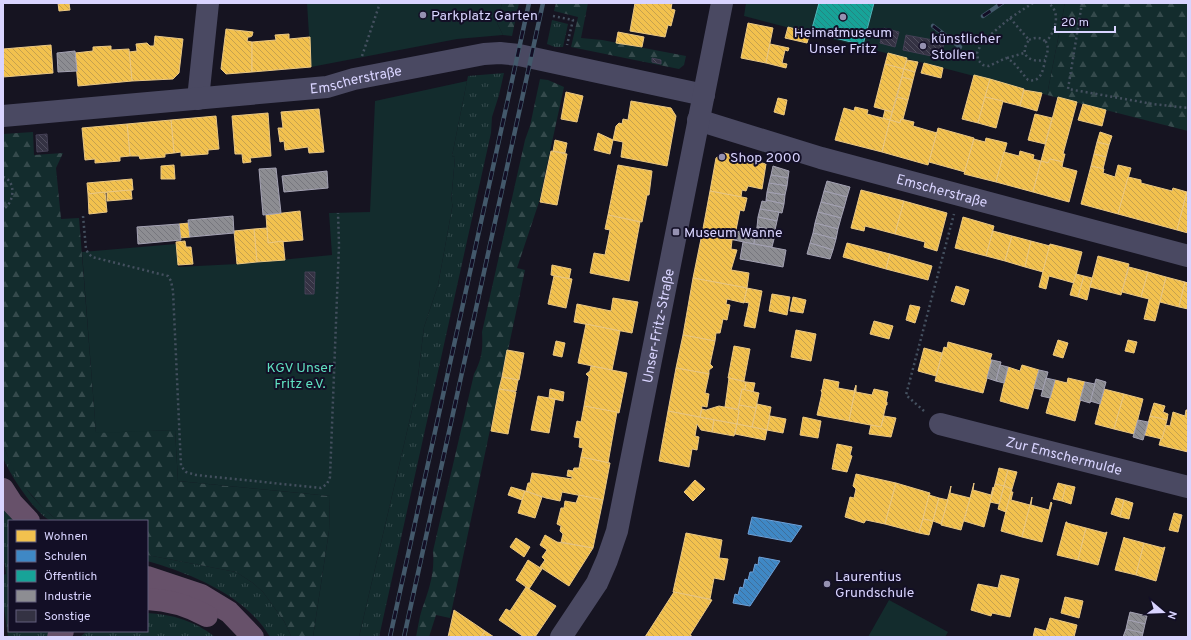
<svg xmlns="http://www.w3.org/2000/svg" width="1191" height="640" font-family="Overpass,sans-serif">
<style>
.grass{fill:url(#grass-tufts)}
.forest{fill:url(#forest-firs)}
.green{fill:#132c2d}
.homes{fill:url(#homes-back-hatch);stroke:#eac783}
.schools{fill:url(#schools-back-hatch);stroke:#6d9fd6}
.public{fill:url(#public-back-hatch);stroke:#51b2b7}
.industry{fill:url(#industry-back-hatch);stroke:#a4a2b3}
.building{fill:url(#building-back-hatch);stroke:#433f54}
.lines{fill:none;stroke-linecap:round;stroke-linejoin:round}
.path{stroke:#44505f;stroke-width:2.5;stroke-dasharray:2 3;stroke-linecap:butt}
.minor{stroke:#4a4962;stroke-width:22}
.motorway{stroke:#67516a;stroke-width:22}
.rail-casing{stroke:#43596b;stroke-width:4.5}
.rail{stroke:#130f26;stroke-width:3;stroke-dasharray:9;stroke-linecap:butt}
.poi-dot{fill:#9591b1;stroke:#130f26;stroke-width:1.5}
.labels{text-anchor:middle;stroke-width:4;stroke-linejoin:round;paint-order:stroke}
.poi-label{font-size:14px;fill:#d9d4ff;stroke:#130f26;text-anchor:start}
.street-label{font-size:14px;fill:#d9d4ff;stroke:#130f26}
.park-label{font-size:14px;fill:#5fe0c0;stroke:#130f26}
</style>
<defs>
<pattern id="grass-tufts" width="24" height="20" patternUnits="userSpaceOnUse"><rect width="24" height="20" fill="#132c2d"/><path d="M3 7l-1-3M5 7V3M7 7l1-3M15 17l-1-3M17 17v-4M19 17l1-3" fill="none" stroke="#354a4c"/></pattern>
<pattern id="forest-firs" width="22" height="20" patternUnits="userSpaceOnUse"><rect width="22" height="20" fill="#132c2d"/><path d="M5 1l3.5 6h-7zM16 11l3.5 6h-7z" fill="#354a4c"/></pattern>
<pattern id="homes-back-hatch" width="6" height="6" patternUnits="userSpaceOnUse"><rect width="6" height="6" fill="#f2c14e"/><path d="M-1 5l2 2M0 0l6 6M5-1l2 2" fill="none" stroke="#c6a14e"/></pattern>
<pattern id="schools-back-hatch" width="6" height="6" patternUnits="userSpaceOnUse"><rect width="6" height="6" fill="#3f88c5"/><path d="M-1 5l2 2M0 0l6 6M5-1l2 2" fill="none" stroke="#406f9b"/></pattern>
<pattern id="public-back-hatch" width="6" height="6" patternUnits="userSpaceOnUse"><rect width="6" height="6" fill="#17a398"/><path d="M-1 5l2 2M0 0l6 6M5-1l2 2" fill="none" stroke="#248581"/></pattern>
<pattern id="industry-back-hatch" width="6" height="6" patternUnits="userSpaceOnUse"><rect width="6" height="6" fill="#8d8d92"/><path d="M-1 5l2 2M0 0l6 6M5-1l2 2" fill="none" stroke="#76767d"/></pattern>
<pattern id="building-back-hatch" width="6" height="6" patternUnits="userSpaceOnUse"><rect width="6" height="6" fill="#343243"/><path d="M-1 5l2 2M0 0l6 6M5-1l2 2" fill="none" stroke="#514f5f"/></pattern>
</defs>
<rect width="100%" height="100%" fill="#161421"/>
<g class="grass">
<path d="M552,20L568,24L563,47H555L547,44Z"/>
<path d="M504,73L499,95L492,117L491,133L379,637H359L416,393L424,327L438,285L453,203H451L455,157L452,156L468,76Z"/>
<path d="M3,444C15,478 31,499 58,521C56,521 54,521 52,521C38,518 7,471 3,457C2,453 3,448 3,444Z"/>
<path d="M3,508L14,521H9V631H52L47,637H8L3,600V575L6,574L3,551Z"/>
<path d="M147,555L236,572L253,583L263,592L284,621L291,636L295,637H270C245,595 192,574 147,561Z"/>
<path d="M147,613C171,614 196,621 215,637H80L87,631H147Z"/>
</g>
<g class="forest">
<path d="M502,3H519L512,36L503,35L497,23Z"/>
<path d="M556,3H588L581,38L602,40L686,56L684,65L679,69L571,47L578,17L554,11Z"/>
<path d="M1065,3H1188V131L1047,95Z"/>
<path d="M540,79L548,80L564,87L539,202L517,268L525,270L508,350H507L450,618L436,615L429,637H416C418,628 419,618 422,609C429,590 435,572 433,551L474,374C482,359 483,349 482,332L525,140L530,126Z"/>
<path d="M33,132L34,155L63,153L56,168L61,219L79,218L96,432L175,430L178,481L330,496L329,531L313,637L291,636L284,621L263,592L253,583L236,572L147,555V521H58L43,508L22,484L11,465L3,444V134Z"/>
</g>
<g class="green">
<path d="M307,3H502L497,23L503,35L457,39L311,67Z"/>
<path d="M746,3H1065L1047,95L744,16Z"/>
<path d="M467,81L452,156L455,157L451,202L453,203L438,285L424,327L416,393L359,637H313L329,531L330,496L178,481L175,430L96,433L82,252L176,244L178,267L237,264L332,255L329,213L370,212L375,101Z"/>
<path d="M889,600L948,632L945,637H868Z"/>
</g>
<g class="homes">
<path d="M58,3H69L70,10L59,11Z"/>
<path d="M635,3H672L671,9L675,10L671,26L668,25L665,37L630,31Z"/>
<path d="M748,23L773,28L766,63L741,58Z"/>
<path d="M788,27L810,33L807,43L785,38Z"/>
<path d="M226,29L253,32L252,36L250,37H248L247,41L252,42V72L226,74L221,69Z"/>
<path d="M618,32L644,37L642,47L616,43Z"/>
<path d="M289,34V39L310,37L311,67L252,72V42L276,40L275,35Z"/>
<path d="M155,36L183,39L179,73L173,79L132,81L129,52L137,51L136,44L147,43L150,46H154Z"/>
<path d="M770,44L789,48L788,51L785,50L782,63L787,64L786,68L766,63Z"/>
<path d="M51,45L53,73L3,77V49Z"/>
<path d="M111,46V50L129,49L132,81L78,86L75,53L93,51V47Z"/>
<path d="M888,53L907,58L904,69L885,64Z"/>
<path d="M907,60L918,62L915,72L904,69Z"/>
<path d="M924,63L943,68L941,78L921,73Z"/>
<path d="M885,64L904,69L892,112L874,107Z"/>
<path d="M904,69L915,72L913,80L902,77Z"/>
<path d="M974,75L990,79L978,123L962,119Z"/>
<path d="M902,77L913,80L908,100L897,97Z"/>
<path d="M990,79L1024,89L1020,106L985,97Z"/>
<path d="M1024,90L1042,93L1037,111L1020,106Z"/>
<path d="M566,92L583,96L577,122L561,119Z"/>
<path d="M897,97L908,100L903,119H901L900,123L890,120Z"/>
<path d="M985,97L1003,101L996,128L978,123Z"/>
<path d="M1058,97L1077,102L1063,154H1065L1063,162L1050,159L1048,163L1041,161Z"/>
<path d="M778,98L787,100L784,115L774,112Z"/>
<path d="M631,101L671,108L676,116L667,166L621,157L623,142L613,140L616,126L619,123L622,124L623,119L628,120Z"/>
<path d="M1083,104L1106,110L1102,126L1078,120Z"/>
<path d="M855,107L868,110L867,114L890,120L882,152L835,140L844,108L854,111Z"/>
<path d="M319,109L324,152L309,153L308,147L285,150L284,141L280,142L278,128H283L281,112Z"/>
<path d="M885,110L892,112L890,120L883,118Z"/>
<path d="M268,113L271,156L250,158L251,162L243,163L242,154H235L232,116Z"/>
<path d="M1035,114L1052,118L1045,144L1028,140Z"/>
<path d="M216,116L219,149L208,150V154L181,156V152L174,153L171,120Z"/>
<path d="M901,119L914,122L913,126L937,133L928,165L882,152L890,120L900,123Z"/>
<path d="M171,120L174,153L165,154V157L140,159L139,156H130L127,124Z"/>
<path d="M127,124L130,156L120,157V161L95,163V159L85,160L82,128Z"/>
<path d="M938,128L974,138L965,172L929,162Z"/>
<path d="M1100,132L1112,136L1109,145L1097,142Z"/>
<path d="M598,133L613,140L610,154L594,150Z"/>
<path d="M986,138L1007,143L996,182L964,174L974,139L985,142Z"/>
<path d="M555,140L567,143L565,153L553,151Z"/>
<path d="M1097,142L1109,145L1106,157L1094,154Z"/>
<path d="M551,151L567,154L557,205L540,202Z"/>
<path d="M1020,151L1034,155L1033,159L1041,161L1033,192L996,182L1004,152L1019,156Z"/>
<path d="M724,153L766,164L762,189L748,186L746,191L742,190L741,197L710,191L716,158Z"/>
<path d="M1094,154L1106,157L1103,169L1091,166Z"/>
<path d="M1050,159L1063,162L1062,167L1077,171L1069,202L1033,192L1041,161L1048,163Z"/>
<path d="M174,165L175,179H161V166Z"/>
<path d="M618,165L652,171L649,195H647L642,222L608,215Z"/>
<path d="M1118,165L1131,168L1118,214L1081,204L1091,166L1104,169L1103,173L1115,177Z"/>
<path d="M1128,177L1141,180V183L1172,191L1173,188L1187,192L1177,230L1118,214Z"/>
<path d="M132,179L133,190L88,194L87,183Z"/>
<path d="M131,190L132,199L107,201V192Z"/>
<path d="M861,190L904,201L895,234L865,226L864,231L851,228Z"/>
<path d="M710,191L747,198L744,211L740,210L734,240L702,234Z"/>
<path d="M105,192L107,212L89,214L88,194Z"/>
<path d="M1187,192H1188V233L1177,230Z"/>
<path d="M904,201L947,213L937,251L924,247L925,242L895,234Z"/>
<path d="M300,211L303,240L268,243L266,215Z"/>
<path d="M608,215L640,222L629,281L590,273L594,253L605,255L610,230L605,229Z"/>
<path d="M963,217L994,226L986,256L955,248Z"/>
<path d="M189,223L190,237L180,238L179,224Z"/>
<path d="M267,228L268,243L283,241L285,260L257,262L254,229Z"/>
<path d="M254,229L257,262L237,264L234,231Z"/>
<path d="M993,231L1012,236L1005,261L986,256Z"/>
<path d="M702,234L732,240L731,249L737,250L731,270L749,273L747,288L693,278Z"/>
<path d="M1012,236L1031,241L1025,267L1005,261Z"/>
<path d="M185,241L186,247H191L193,264L178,265L176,242Z"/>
<path d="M1031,241L1050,246L1043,272L1025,267Z"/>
<path d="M847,243L890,254L886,269L843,257Z"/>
<path d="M1050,244L1082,252L1074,283L1049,276L1046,289L1039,287Z"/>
<path d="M890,254L932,266L928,280L886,269Z"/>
<path d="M1098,256L1129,264L1121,295L1090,287Z"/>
<path d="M552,265L571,269L569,279L551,275Z"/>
<path d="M1129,267L1148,272L1141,297L1122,292Z"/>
<path d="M1148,272L1166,277L1155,321L1144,319L1149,299L1141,297Z"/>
<path d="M1076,274L1084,276L1078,297L1070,295Z"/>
<path d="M554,276L572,279L566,308L548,304Z"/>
<path d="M1084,276L1092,278L1087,300L1078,297Z"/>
<path d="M1166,277L1185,282L1179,307L1160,302Z"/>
<path d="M693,278L747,288L744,303L727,299L726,304L730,305L727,320L723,319L720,333H716L715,341L683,335Z"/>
<path d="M1185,282L1188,283V309L1179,307Z"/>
<path d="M956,286L969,290L964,305L951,301Z"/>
<path d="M747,288L762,291L755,328L744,326L749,303L744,302Z"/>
<path d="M772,294L790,297L787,315L769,311Z"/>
<path d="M793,297L806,300L803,313L790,311Z"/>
<path d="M613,298L638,302L632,333L574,322L577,304L611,311Z"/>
<path d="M910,305L920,307L915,323L906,320Z"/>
<path d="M874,321L893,326L889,339L870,334Z"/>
<path d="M586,324L620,331L612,370L578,363Z"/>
<path d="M796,330L816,334L811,361L791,357Z"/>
<path d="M683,335L715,341L710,364L713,367L709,370V374L676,368Z"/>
<path d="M1058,340L1068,343L1063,358L1053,355Z"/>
<path d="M1128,340L1137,342L1134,353L1125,351Z"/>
<path d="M556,341L565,343L562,357L553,355Z"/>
<path d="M948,342L992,354L990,360H992L983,393L935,381L944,347L947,348Z"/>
<path d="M734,346L750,349L744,381L728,378Z"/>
<path d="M924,348L942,353L936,376L918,371Z"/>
<path d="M507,350L524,353L519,380L502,377Z"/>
<path d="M1022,365L1039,370L1028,409L1000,401L1008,367L1020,371Z"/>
<path d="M591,366L627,373L619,413L584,406L589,377L586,374L590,371Z"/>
<path d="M676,368L709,374L705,393L709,394L707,407L702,406L700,417L668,411Z"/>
<path d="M502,377L518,380L516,391L499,389Z"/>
<path d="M729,378L746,382L745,390L742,389L738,409L725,407Z"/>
<path d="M1068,378L1085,382L1075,421L1046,413L1055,380L1067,383Z"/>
<path d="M824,379L839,382L838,388L854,391L856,385L849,421L817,415L822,393L821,390H822Z"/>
<path d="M746,382L755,383L753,392L745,390Z"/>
<path d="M856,386V392L872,395L874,389L888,392L886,402H887V405H886L881,427L849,421Z"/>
<path d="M499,389L516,392L508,434L491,431Z"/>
<path d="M550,389L564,392L563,401L549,398Z"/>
<path d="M742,389L759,393L756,408L739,405Z"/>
<path d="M1104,389L1124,394L1114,429L1095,424Z"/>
<path d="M1124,394L1143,399L1134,434L1114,429Z"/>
<path d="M538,396L555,399L549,433L531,430Z"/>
<path d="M1154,403L1165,406L1163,412L1168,414L1167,420L1150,416Z"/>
<path d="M757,404L771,407L767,430L752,427Z"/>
<path d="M739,405L756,408L752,427L737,424L739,410L738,409Z"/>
<path d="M584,406L617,412L608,463L581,457L583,448L579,447L580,438L574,437L577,421L581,422Z"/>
<path d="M719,406L739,410L737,424L700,417L702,409L706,410Z"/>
<path d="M1186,410H1188V452L1159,445L1165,425L1170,426L1173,412L1185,416Z"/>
<path d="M668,411L714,420L712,432L701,430L697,424L695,436L699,437L697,450L692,449L689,467L659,461Z"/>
<path d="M770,416L786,419L783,433L767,430Z"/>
<path d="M884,416L896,418L891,437L869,434L871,425L881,427Z"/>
<path d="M1150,416L1167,420L1162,439L1145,435Z"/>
<path d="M803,417L821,421L818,438L800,435Z"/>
<path d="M714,420L737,424L734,436L712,432Z"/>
<path d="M737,424L767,430L765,440L735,434Z"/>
<path d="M837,444L852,447L850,455L852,456L847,472L832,469Z"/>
<path d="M581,457L610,463L603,500L562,492L560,501L546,498L526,491L528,483H530L532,473L572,479V477L567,476L568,470L573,471L574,468H579Z"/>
<path d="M999,468L1008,470L1004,486L995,484Z"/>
<path d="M1008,470L1017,472L1012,489L1004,486Z"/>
<path d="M856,474L896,483L885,524L866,520L864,523L845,517L850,497L854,498L856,489L853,486Z"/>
<path d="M695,480L705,489L693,501L684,492Z"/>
<path d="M896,483L930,493L919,533L885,524Z"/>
<path d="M974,483L973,490L991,495L993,487L994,488L984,527L964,521Z"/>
<path d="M1058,483L1066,485L1062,501L1053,499Z"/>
<path d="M995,484L1004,486L999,504L990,502Z"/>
<path d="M1066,485L1075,487L1071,504L1062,501Z"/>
<path d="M951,486L950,493L970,498L961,530L941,525Z"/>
<path d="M1004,486L1012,489L1006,512L998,509Z"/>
<path d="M511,487L525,491L522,500L508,495Z"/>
<path d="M525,491L542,497L535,518L518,513Z"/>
<path d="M1011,492H1013L1011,500L1030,505L1022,537L1001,531Z"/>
<path d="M579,495L603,500L593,548L561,542L563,534L560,531L561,526L557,524L561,508H564L565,501L576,503Z"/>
<path d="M929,495L939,498L933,521L923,519Z"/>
<path d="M1032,497L1031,505L1049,510L1051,502L1052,503L1042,542L1022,537Z"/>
<path d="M939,498L948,500L941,524L933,521Z"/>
<path d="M1116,498L1124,500L1120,517L1111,514Z"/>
<path d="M1124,500L1133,503L1129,519L1120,517Z"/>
<path d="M1174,513L1182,515L1178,532L1169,530Z"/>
<path d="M923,519L933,521L929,535L919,533Z"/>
<path d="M1066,522H1067V523L1086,528L1078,560L1057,555Z"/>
<path d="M1086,528L1105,533L1107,532L1098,565L1078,560Z"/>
<path d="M686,533L722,540L719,558L728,559L724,580L714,578L710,599L673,592Z"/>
<path d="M545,535L557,542L593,548L569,586L540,567L545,560L542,557L547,550L540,545Z"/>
<path d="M1124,537L1125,538L1144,543L1136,575L1115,570Z"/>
<path d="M516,538L530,547L524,557L510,547Z"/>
<path d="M1144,543L1163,548L1165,547L1156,581L1136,575Z"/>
<path d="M528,560L542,569L529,589L516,580Z"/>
<path d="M1001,575L1019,579L1010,617L992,613L991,616L971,610L978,584L998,588Z"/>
<path d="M526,587L556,606L535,637H524L499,620L506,609L510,611Z"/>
<path d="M674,592L712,600L690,635L693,637H645Z"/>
<path d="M1065,597L1083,601L1079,618L1061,613Z"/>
<path d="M454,610L485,631L481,637H448Z"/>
<path d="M1050,618L1077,625L1074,637H1033L1035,628L1046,631Z"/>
<path d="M485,631L494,637H481Z"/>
</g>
<g class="schools">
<path d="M752,517L802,526L791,542L748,534Z"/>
<path d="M759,557L780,561L750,606L733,603L735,594L738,595L740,587L743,588L745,579L748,580L750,572H753L755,564L758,565Z"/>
</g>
<path class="public" d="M819,3H874L863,45L811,32Z"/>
<g class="industry">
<path d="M75,51L77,71L58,72L57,53Z"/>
<path d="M773,166L789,171L788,178L771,175Z"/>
<path d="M276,168L281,213L263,215L259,169Z"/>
<path d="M327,171L328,188L284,192L282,176Z"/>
<path d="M771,175L788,178L787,186L769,183Z"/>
<path d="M827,181L850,187L847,197L824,191Z"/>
<path d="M769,183L787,186L785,195L767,192Z"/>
<path d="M824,191L847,197L844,208L821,202Z"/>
<path d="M767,192L785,195L784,204L766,200Z"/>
<path d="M766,200L784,204L782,213L760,209L762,201L766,202Z"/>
<path d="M821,202L844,208L841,218L818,212Z"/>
<path d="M760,209L779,212L777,221L758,217Z"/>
<path d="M818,212L841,218L838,229L815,223Z"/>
<path d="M233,216L234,233L190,237L188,220Z"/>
<path d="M758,217L777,221L775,230L757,227Z"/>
<path d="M815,223L838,229L836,239L813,233Z"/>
<path d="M179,224L181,240L138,244L137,227Z"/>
<path d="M757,227L775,230L774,239L755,236Z"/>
<path d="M741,230L756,232L754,244L734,240L736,233Z"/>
<path d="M813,233L836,239L833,250L810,243Z"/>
<path d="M755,236L774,239L772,247L754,244Z"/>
<path d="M743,242L786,250L783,267L740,259Z"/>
<path d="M810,243L833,250L830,259L807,254Z"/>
<path d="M992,360L1001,362L996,381L987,378Z"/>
<path d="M1000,365L1008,367L1004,383L996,381Z"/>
<path d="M1039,370L1048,372L1043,390L1034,388Z"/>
<path d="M1046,378L1055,380L1050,398L1041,396Z"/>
<path d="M1096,379L1106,382L1100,404L1090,401Z"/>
<path d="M1085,382L1095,384L1090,403L1080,400Z"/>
<path d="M1138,420L1148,422L1143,440L1133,437Z"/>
<path d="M1130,612L1147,616L1145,624L1128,620Z"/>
<path d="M1128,620L1145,624L1143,633L1126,629Z"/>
<path d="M1126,629L1143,633L1142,637H1123Z"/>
</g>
<g class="building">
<path d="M884,28L899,32L895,47L880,43Z"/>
<path d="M906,35L944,42L941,58L903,50Z"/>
<path d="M652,58L661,60V64L652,62Z"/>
<path d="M47,134L48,151L37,152L36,135Z"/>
<path d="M305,272H315L314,294H305Z"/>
</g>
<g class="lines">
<g class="path">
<path d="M1033,3L1010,18L982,42L977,53L978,60L983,65L989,66L1006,58L1013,62L1028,80C1041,83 1043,70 1045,61C1046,54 1050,50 1046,42C1055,32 1062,12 1048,3"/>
<path d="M1082,3L1068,89L1153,104L1188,108"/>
<path d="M553,16L573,20L567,45"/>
<path d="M1010,18L1029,40C1018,55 1030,63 1045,60"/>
<path d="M1029,40C1035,37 1041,37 1046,42"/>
<path d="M362,56L380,3"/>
<path d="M1007,58L1024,53"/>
<path d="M3,177C17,181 14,204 3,209"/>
<path d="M83,216L86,249L88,253L92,257L168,276L171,281L173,291L181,466L186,472L196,475L321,488L327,484L330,477L339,245L338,213"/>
<path d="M924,411L906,395L954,214"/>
</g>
<g class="minor">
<path d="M198,99L208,3"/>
<path id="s1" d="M3,116L327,87L354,79L484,54L500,53L519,55L704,95"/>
<path id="s2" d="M698,120L821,158L1188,256"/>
<path id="s3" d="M940,424L1188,487"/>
<path id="s4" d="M561,637L597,583L607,560L617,531L722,3"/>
</g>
<g class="motorway">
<path d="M3,489L12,503L29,521"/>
<path d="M147,577L201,595L229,612L253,637"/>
<path d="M147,599C169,600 187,605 207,616"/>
<path d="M58,637L63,631"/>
</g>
<defs>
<g id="rail">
<path d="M983,16L1002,3"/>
<path d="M933,26L960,47"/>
<path d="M390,637L529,3"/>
<path d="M404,637L543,3"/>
</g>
</defs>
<use href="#rail" class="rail-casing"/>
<use href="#rail" class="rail"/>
</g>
<g class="poi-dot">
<circle cx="423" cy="15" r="4"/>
<circle cx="843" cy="17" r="4"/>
<circle cx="923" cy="46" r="4"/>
<circle cx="722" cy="157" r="4"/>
<rect x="672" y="228" width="8" height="8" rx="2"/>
<circle cx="827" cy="584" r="4"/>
</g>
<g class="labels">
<g class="poi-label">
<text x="431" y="20">Parkplatz Garten</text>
<text x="843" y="37" text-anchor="middle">Heimatmuseum<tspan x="843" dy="16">Unser Fritz</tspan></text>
<text x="931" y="43">künstlicher<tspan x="931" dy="16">Stollen</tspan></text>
<text x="730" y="162">Shop 2000</text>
<text x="684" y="237">Museum Wanne</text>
<text x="835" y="581">Laurentius<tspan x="835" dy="16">Grundschule</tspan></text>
</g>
<g class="street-label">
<text dy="5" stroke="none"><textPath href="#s1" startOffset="355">Emscherstraße</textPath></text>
<text dy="5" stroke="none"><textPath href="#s2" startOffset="254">Emscherstraße</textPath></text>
<text dy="5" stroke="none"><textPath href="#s4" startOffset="330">Unser-Fritz-Straße</textPath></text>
<text dy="5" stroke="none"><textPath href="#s3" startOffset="128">Zur Emschermulde</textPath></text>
</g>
<g class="park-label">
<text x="300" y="372">KGV Unser<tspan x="300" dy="16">Fritz e.V.</tspan></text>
</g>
</g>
<rect width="1191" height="640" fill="none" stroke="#d9d4ff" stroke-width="8"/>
<rect x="8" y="520" width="140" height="112" fill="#130f26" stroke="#625e7d"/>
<rect x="16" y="530" width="20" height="12" fill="#f2c14e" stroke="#625e7d"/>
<text x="44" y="540" font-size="12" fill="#d9d4ff">Wohnen</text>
<rect x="16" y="550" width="20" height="12" fill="#3f88c5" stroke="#625e7d"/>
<text x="44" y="560" font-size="12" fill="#d9d4ff">Schulen</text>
<rect x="16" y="570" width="20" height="12" fill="#17a398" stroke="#625e7d"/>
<text x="44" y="580" font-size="12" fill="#d9d4ff">Öffentlich</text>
<rect x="16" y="590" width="20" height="12" fill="#8d8d92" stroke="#625e7d"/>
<text x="44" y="600" font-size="12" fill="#d9d4ff">Industrie</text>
<rect x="16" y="610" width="20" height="12" fill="#343243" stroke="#625e7d"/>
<text x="44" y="620" font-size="12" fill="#d9d4ff">Sonstige</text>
<g transform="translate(1163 612) rotate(109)" stroke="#130f26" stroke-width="3" paint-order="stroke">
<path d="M0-3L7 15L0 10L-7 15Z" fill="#d9d4ff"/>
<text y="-6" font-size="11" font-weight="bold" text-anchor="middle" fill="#d9d4ff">N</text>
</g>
<path d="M1055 26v6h60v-6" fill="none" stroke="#d9d4ff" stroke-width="2"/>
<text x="1061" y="26" font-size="12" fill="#d9d4ff" stroke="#130f26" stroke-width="3" paint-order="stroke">20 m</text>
</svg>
